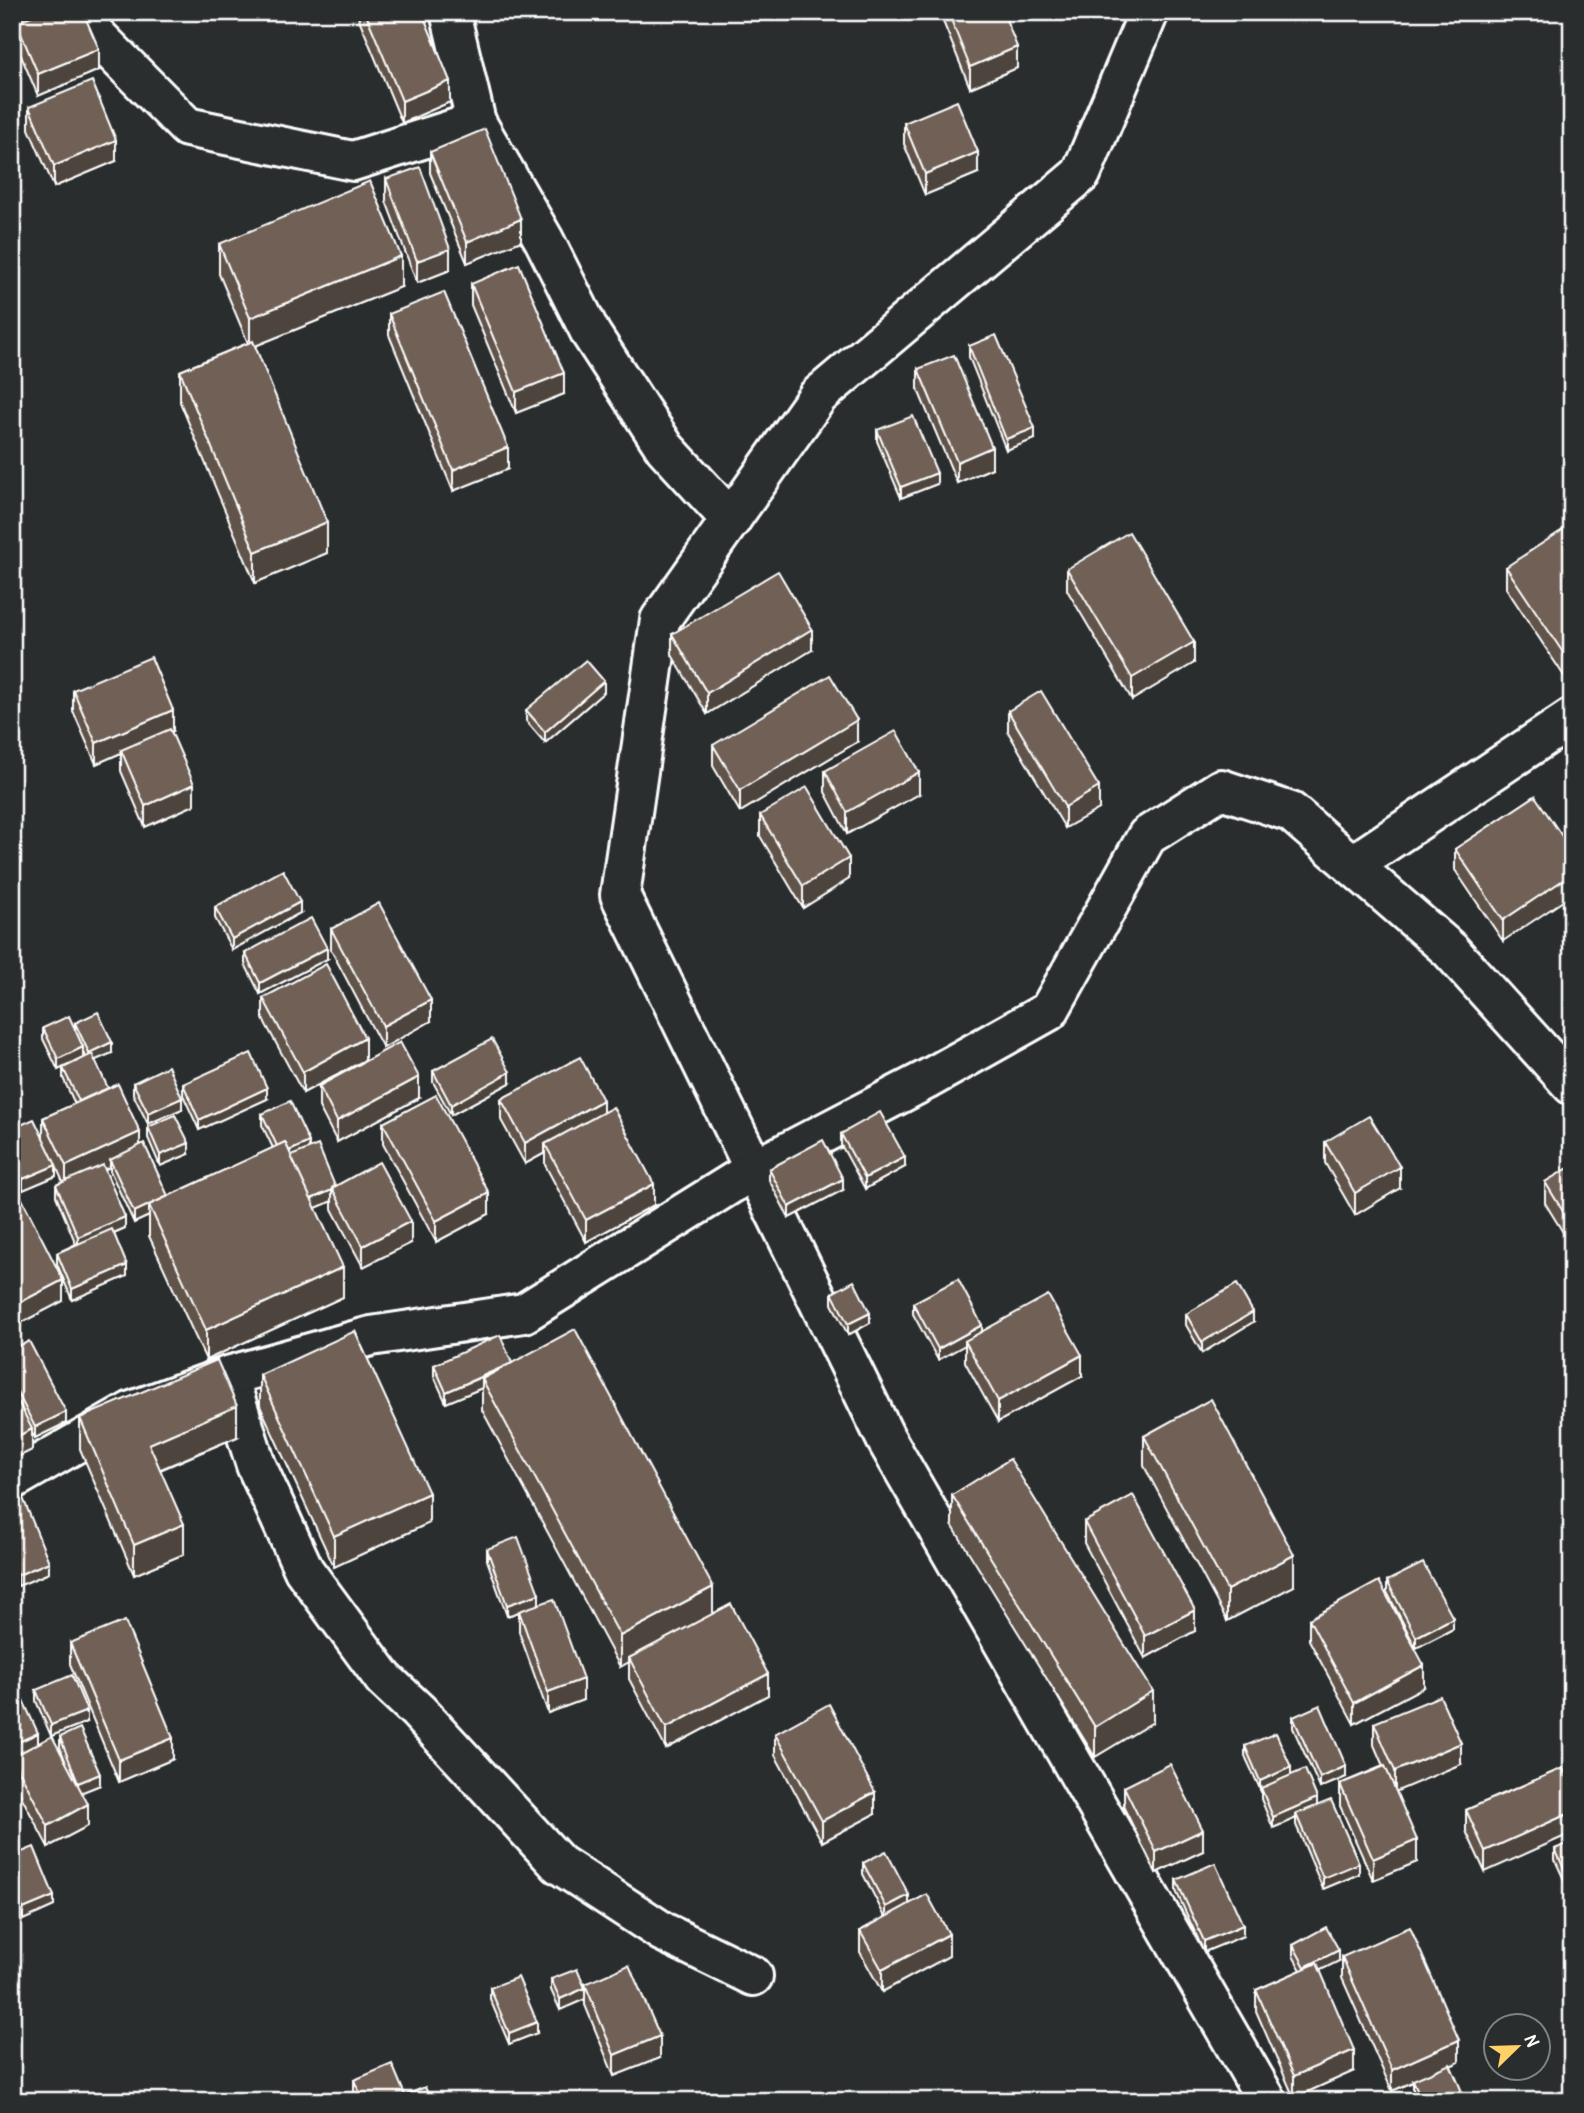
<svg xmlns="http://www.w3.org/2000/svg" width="1584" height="2113" font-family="'Patrick Hand',sans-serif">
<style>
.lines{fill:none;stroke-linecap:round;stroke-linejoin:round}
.street-casing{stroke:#fff;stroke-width:44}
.street{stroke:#2a2d2e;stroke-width:38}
.wall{fill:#60534a;stroke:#fff;stroke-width:2}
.shaded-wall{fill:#4e443c;stroke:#fff;stroke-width:2}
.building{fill:#706156;stroke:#fff;stroke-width:2}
</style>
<rect width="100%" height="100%" fill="#2a2d2e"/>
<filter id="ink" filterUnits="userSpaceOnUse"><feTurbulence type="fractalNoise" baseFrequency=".0143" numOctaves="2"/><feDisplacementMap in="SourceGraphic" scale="14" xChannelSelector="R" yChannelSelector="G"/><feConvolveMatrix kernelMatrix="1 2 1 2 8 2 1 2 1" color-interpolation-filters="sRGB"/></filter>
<g filter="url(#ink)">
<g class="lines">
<defs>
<g id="street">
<path d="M73,12L187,127L353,161L476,122L544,240L591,334L665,448L731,520"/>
<path d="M450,12L476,122"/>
<path d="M1149,12L1081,174L818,396L660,620L620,895L886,1439L1267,2101"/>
<path d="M1352,865L1572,718"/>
<path d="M228,1376L256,1465L304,1570L384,1679L418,1711L559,1864L663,1932L753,1976"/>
<path d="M12,1480L132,1411L228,1376L371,1336L524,1313L753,1170L926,1080L1049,1011L1147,836L1221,789L1291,812L1450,950L1572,1085"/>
</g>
</defs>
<use href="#street" class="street-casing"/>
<use href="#street" class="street"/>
</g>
<g class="wall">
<path d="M12,12L99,70L38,96L16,44V23L12,24Z"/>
<path d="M356,12H422L450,102L402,123Z"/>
<path d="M942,12H1003L1017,68L970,88L942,19Z"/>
<path d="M29,107L116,161L54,187L29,129Z"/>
<path d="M904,123L978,173L925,195L904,144Z"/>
<path d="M430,152L521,241L467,263L430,173Z"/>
<path d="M386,179L450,270L417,283L386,201Z"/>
<path d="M219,244L401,287L255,346L327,553L255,583L180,402V371L248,343L219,274Z"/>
<path d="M471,284L564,394L516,413L471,305Z"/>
<path d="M389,314L508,469L453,491L389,335Z"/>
<path d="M969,346L1035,439L1006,450L969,357Z"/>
<path d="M918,369L992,468L957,483L918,390Z"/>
<path d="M877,430L937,484L901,498L877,441Z"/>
<path d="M1572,540V688L1506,588V567Z"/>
<path d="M1067,569L1194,663L1132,700L1067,590Z"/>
<path d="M672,634L812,650L707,714L672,655Z"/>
<path d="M73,690L173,731L171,732L194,805L145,827L121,771V753L96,764L73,711Z"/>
<path d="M604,692L545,743L526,721V710Z"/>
<path d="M1008,711L1099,809L1065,828L1008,732Z"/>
<path d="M857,742L740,812L713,766V745Z"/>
<path d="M825,771L919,794L847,834L825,792Z"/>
<path d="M1535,796L1503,941L1455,870V849Z"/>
<path d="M760,815L849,879L803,908L760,836Z"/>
<path d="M215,907L300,913L232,950L215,918Z"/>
<path d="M331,929L431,1021L383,1048L331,950Z"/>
<path d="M245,953L327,959L260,994L245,964Z"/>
<path d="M263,998L365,1060L303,1093L263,1019Z"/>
<path d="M75,1023L112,1053L95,1060L108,1089L168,1196L273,1148L262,1125V1114L309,1148L335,1186L411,1243L363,1267L332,1209V1201L315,1208L343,1297L206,1360L149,1236V1216L134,1223L110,1171V1167L104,1169L125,1228L114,1233L127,1276L72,1300L57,1264V1253L76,1244L56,1196V1185L63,1182L56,1166V1176L23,1190L21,1185L20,1196L63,1301L15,1326L12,1321V1129L43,1138V1118L75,1104L63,1078V1068L86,1057L83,1052V1058L58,1070L43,1039V1028L75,1029Z"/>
<path d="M433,1071L510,1083L451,1115L433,1082Z"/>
<path d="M133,1083L182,1109L148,1124L133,1094Z"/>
<path d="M183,1084L267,1099L199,1130L183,1095Z"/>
<path d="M319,1086L419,1098L337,1142L319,1107Z"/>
<path d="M501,1099L603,1112L654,1205L586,1242L545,1165V1153L525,1164L501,1120Z"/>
<path d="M383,1123L489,1214L436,1242L383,1144Z"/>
<path d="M148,1127L189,1154L160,1166L148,1138Z"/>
<path d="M841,1134L905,1167L865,1189L841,1145Z"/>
<path d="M1325,1142L1400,1188L1355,1215L1325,1163Z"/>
<path d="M1572,1166V1247L1545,1203V1182Z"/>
<path d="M769,1169L843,1190L789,1218L769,1180Z"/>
<path d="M832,1293L870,1323L848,1335L832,1304Z"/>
<path d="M913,1303L982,1332L1082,1376L998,1422L965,1362V1345L938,1360L913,1314Z"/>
<path d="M1186,1314L1253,1322L1202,1353L1186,1325Z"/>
<path d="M12,1350L66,1423L35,1438L32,1433V1450L12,1460Z"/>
<path d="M512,1363L713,1613L768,1695L666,1749L629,1679V1662L620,1667L482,1410V1388L446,1403L434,1376V1365Z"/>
<path d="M260,1375L429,1523L334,1567L260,1406Z"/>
<path d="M80,1418L237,1437L160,1470L184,1554L134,1575L80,1449Z"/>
<path d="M1144,1436L1294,1586L1227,1621L1144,1466Z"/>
<path d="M952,1495L1153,1722L1095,1757L952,1525Z"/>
<path d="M12,1497L49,1573L18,1586L12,1571Z"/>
<path d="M1084,1522L1195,1631L1145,1658L1084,1543Z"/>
<path d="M487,1549L539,1604L583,1700L548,1713L519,1632V1612L507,1616L487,1560Z"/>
<path d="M1387,1581L1453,1629L1416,1648L1387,1592Z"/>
<path d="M1309,1619L1424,1687L1354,1724L1309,1640Z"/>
<path d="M70,1643L173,1759L119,1782L70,1664Z"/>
<path d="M12,1676L38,1744L66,1763L60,1747V1737L100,1785L82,1792L88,1826L48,1847L12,1779Z"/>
<path d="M36,1690L87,1722L51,1736L36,1701Z"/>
<path d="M1293,1717L1346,1777L1320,1788L1293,1728Z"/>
<path d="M1374,1723L1461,1764L1396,1791L1417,1862L1373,1880L1340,1806V1784L1383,1766L1374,1745Z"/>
<path d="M775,1734L875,1814L822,1842L775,1755Z"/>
<path d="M1245,1746L1291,1775L1317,1805L1359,1874L1323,1889L1296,1825V1818L1273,1828L1261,1799V1791L1245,1756Z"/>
<path d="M1563,1768L1485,1872L1466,1831V1810Z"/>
<path d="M1124,1787L1203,1851L1156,1873L1124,1808Z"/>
<path d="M1572,1842V1897L1555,1860V1849Z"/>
<path d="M12,1856L54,1906L23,1920L12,1893Z"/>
<path d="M863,1863L909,1904L949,1956L882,1992L860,1952V1931L885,1917L863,1874Z"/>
<path d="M1176,1880L1243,1936L1204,1952L1176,1891Z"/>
<path d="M1293,1945L1339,1961L1320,1970L1354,2071L1294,2098L1256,2011V1990L1301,1970L1293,1956Z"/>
<path d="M1342,1957L1459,2062L1450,2066L1466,2101H1413V2082L1392,2091L1342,1978Z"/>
<path d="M551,1979L585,1987V1984L660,2058L614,2076L585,2005V1999L560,2010L551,1990Z"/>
<path d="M490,1988L537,2033L509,2044L490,1999Z"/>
<path d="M354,2080L405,2095L431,2101H358L354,2091Z"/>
</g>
<g class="shaded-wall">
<path d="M12,12H40V13L12,24Z"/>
<path d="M690,12H703L690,18Z"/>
<path d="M1017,47V68L970,88V67Z"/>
<path d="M99,49V70L38,96V74Z"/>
<path d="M450,81V102L402,123V101Z"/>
<path d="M14,111V132L12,133V112Z"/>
<path d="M116,140V161L54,187V166Z"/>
<path d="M978,152V173L925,195V174Z"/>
<path d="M521,219V241L467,263V242Z"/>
<path d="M450,249V270L417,283V261Z"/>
<path d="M401,256V287L250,348V318Z"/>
<path d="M564,373V394L516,413V392Z"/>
<path d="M1035,428V439L1006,450V439Z"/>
<path d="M508,447V469L453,491V470Z"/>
<path d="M992,447V468L957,483V462Z"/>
<path d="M937,473V484L901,498V487Z"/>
<path d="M327,522V553L255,583V552Z"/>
<path d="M812,629V650L707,714V693Z"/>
<path d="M1194,642V663L1132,700V678Z"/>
<path d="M604,681V692L545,743V732Z"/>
<path d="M173,710V731L122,753L121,750V753L96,764V743Z"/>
<path d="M857,720V742L740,812V790Z"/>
<path d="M919,772V794L847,834V812Z"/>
<path d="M194,784V805L145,827V806Z"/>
<path d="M1099,787V809L1065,828V807Z"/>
<path d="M849,858V879L803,908V886Z"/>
<path d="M1572,874V895L1503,941V920Z"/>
<path d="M300,902V913L232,950V939Z"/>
<path d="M327,948V959L260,994V983Z"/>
<path d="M431,1000V1021L383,1048V1026Z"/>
<path d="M365,1038V1060L303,1093V1072Z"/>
<path d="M112,1042V1053L89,1063V1053Z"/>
<path d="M83,1047V1058L58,1070V1059Z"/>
<path d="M510,1072V1083L451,1115V1105Z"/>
<path d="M419,1077V1098L337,1142V1121Z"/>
<path d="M267,1088V1099L199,1130V1120Z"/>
<path d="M182,1098V1109L148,1124V1113Z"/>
<path d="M603,1100V1121L545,1144V1153L525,1164V1143Z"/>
<path d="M140,1132V1153L110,1160V1167L66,1188V1166Z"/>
<path d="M309,1142V1153L292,1161L281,1155Z"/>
<path d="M189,1143V1154L160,1166V1155Z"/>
<path d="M905,1157V1167L865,1189V1178Z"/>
<path d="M56,1165V1176L23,1190V1179Z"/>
<path d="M1400,1167V1188L1355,1215V1193Z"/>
<path d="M843,1179V1190L789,1218V1207Z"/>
<path d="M654,1184V1205L586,1242V1220Z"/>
<path d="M21,1185V1195L12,1199V1189Z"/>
<path d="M332,1190V1201L309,1211V1200Z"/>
<path d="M489,1193V1214L436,1242V1221Z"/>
<path d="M149,1205V1216L134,1223V1212Z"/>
<path d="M125,1217V1228L78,1248V1237Z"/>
<path d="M411,1221V1243L363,1267V1246Z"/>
<path d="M127,1265V1276L72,1300V1289Z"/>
<path d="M343,1267V1297L206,1360V1330Z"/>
<path d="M63,1280V1301L15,1326V1305Z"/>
<path d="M1253,1312V1322L1202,1353V1342Z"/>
<path d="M870,1313V1323L848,1335V1324Z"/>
<path d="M982,1325V1336L965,1341V1345L938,1360V1349Z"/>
<path d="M1082,1355V1376L998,1422V1401Z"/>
<path d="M512,1364L482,1379V1388L446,1403V1392Z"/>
<path d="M237,1406V1437L149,1474V1444Z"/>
<path d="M66,1412V1423L35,1438V1427Z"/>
<path d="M32,1429V1450L12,1460V1439Z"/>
<path d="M429,1493V1523L334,1567V1536Z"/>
<path d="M184,1524V1554L134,1575V1545Z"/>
<path d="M1294,1555V1586L1227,1621V1590Z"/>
<path d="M49,1562V1573L18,1586V1575Z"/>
<path d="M713,1587V1617L629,1658V1662L620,1667V1636Z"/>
<path d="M539,1594V1605L507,1616V1605Z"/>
<path d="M1195,1610V1631L1145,1658V1636Z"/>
<path d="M1453,1618V1629L1416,1648V1637Z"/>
<path d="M1424,1665V1687L1354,1724V1703Z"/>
<path d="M768,1674V1695L666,1749V1728Z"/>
<path d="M583,1679V1700L548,1713V1692Z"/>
<path d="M1153,1691V1722L1095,1757V1727Z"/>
<path d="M87,1711V1722L51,1736V1725Z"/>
<path d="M38,1733V1755L12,1758V1745Z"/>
<path d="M173,1738V1759L119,1782V1760Z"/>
<path d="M1461,1743V1764L1395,1792V1771Z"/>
<path d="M1346,1766V1777L1320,1788V1778Z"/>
<path d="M1291,1767V1778L1261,1788L1260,1791V1781Z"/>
<path d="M100,1774V1785L78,1794V1783Z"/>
<path d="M875,1792V1814L822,1842V1821Z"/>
<path d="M1317,1798V1809L1296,1814V1818L1273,1828V1817Z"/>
<path d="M88,1804V1826L48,1847V1826Z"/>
<path d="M1572,1812V1833L1485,1872V1851Z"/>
<path d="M1203,1830V1851L1156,1873V1852Z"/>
<path d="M1417,1840V1862L1373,1880V1859Z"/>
<path d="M1359,1863V1874L1323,1889V1878Z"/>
<path d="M909,1895V1906L886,1918V1907Z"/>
<path d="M54,1896V1906L23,1920V1909Z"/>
<path d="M1243,1925V1936L1204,1952V1941Z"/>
<path d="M949,1934V1956L882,1992V1970Z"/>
<path d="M1339,1950V1961L1305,1978V1967Z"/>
<path d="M585,1988V1999L560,2010V1999Z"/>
<path d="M537,2022V2033L509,2044V2033Z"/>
<path d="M660,2036V2058L614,2076V2055Z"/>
<path d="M1459,2040V2062L1392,2091V2070Z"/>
<path d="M1354,2050V2071L1294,2098V2076Z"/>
</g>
<g class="building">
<path d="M41,12H83L99,49L38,74L16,22Z"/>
<path d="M365,12H422L450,81L402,101Z"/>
<path d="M948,12H1003L1017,47L970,67Z"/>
<path d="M92,81L116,140L54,166L29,107Z"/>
<path d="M957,101L978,152L925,174L904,123Z"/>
<path d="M485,129L521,219L467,242L430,152Z"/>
<path d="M420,167L450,249L417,261L386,179Z"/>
<path d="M370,181L401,256L250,318L219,244Z"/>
<path d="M519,264L564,373L516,392L471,284Z"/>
<path d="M444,292L508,447L453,470L389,314Z"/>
<path d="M996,335L1035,428L1006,439L969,346Z"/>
<path d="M253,341L327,522L255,552L180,371Z"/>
<path d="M954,355L992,447L957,462L918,369Z"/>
<path d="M913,416L937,473L901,487L877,430Z"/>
<path d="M1564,529L1572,540V666L1506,567Z"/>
<path d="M1129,532L1194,642L1132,678L1067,569Z"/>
<path d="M778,571L812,629L707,693L672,634Z"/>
<path d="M151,657L173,710L96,743L73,690Z"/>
<path d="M586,660L604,681L545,732L526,710Z"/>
<path d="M830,675L857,720L740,790L713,745Z"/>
<path d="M1041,691L1099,787L1065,807L1008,711Z"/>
<path d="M170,729L194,784L145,806L121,750Z"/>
<path d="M896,731L919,772L847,812L825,771Z"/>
<path d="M807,787L849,858L803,886L760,815Z"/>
<path d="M1535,796L1572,851V874L1503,920L1455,849Z"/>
<path d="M283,870L300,902L232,939L215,907Z"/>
<path d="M379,903L431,1000L383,1026L331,929Z"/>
<path d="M311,918L327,948L260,983L245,953Z"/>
<path d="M326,964L365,1038L303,1072L263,998Z"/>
<path d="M98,1012L112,1042L89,1053L75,1023Z"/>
<path d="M69,1016L83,1047L58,1059L43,1028Z"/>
<path d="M492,1039L510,1072L451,1105L433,1071Z"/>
<path d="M400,1042L419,1077L337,1121L319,1086Z"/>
<path d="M251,1053L267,1088L199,1120L183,1084Z"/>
<path d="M92,1054L108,1088L79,1101L63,1068Z"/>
<path d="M580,1057L603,1100L525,1143L501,1099Z"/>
<path d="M168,1066L182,1098L148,1113L133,1083Z"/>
<path d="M118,1084L140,1132L66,1166L43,1118Z"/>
<path d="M436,1095L489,1193L436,1221L383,1123Z"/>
<path d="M290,1101L309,1142L289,1151L285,1142L277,1146L262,1114Z"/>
<path d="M613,1107L654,1184L586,1220L545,1144Z"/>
<path d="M880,1112L905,1157L865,1178L841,1134Z"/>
<path d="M175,1115L189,1143L160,1155L148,1127Z"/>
<path d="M1369,1116L1400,1167L1355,1193L1325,1142Z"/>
<path d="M34,1119L56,1165L23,1179L12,1155V1129Z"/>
<path d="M823,1140L843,1179L789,1207L769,1169Z"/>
<path d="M285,1142L343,1267L206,1330L149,1205Z"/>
<path d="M144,1143L168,1196L134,1212L110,1160Z"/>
<path d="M318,1145L335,1186L332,1188V1190L311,1199L291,1156Z"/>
<path d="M379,1162L411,1221L363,1246L332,1188Z"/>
<path d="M103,1165L125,1217L78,1237L56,1185Z"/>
<path d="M12,1166L21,1185L12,1189Z"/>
<path d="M1572,1166V1226L1545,1182Z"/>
<path d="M17,1189L63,1280L15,1305L12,1300V1191Z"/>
<path d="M112,1229L127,1265L72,1289L57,1253Z"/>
<path d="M958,1279L982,1325L938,1349L913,1303Z"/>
<path d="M854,1281L870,1313L848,1324L832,1293Z"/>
<path d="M1237,1284L1253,1312L1202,1342L1186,1314Z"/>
<path d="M1048,1295L1082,1355L998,1401L965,1341Z"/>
<path d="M575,1329L713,1587L620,1636L482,1379Z"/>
<path d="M355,1331L429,1493L334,1536L260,1375Z"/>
<path d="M500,1335L512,1363L446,1392L434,1365Z"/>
<path d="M29,1341L66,1412L35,1427L12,1382V1350Z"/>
<path d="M217,1360L237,1406L149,1444L184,1524L134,1545L80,1418Z"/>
<path d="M12,1389L32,1429L12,1439Z"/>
<path d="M1211,1399L1294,1555L1227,1590L1144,1436Z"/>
<path d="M1010,1459L1153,1691L1095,1727L952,1495Z"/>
<path d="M21,1493L49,1562L18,1575L12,1561V1497Z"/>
<path d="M1133,1495L1195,1610L1145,1636L1084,1522Z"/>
<path d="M518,1537L539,1594L507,1605L487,1549Z"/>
<path d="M1423,1563L1453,1618L1416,1637L1387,1581Z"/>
<path d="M1379,1581L1424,1665L1354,1703L1309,1619Z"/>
<path d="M554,1599L583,1679L548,1692L519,1611Z"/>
<path d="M731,1604L768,1674L666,1728L629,1658Z"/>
<path d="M125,1621L173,1738L119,1760L70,1643Z"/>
<path d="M72,1675L87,1711L51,1725L36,1690Z"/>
<path d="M12,1676L38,1733L12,1745Z"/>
<path d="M1440,1696L1461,1743L1395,1771L1374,1723Z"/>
<path d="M829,1704L875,1792L822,1821L775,1734Z"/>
<path d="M1320,1705L1346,1766L1320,1778L1293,1717Z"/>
<path d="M80,1728L100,1774L78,1783L60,1737Z"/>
<path d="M1276,1733L1291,1767L1260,1781L1245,1746Z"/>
<path d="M52,1736L88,1804L48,1826L12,1757Z"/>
<path d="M1170,1764L1203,1830L1156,1852L1124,1787Z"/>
<path d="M1385,1766L1417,1840L1373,1859L1340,1784Z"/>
<path d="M1563,1768L1572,1789V1812L1485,1851L1466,1810Z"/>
<path d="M1305,1769L1317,1798L1273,1817L1261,1788Z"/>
<path d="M1331,1800L1359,1863L1323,1878L1296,1814Z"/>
<path d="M1572,1842V1886L1555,1849Z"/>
<path d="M34,1847L54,1896L23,1909L12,1882V1856Z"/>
<path d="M886,1851L909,1895L886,1907L863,1863Z"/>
<path d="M1215,1863L1243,1925L1204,1941L1176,1880Z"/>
<path d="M927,1894L949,1934L882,1970L860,1931Z"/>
<path d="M1326,1927L1339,1950L1305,1967L1293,1945Z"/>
<path d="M1410,1927L1459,2040L1392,2070L1342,1957Z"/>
<path d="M1317,1963L1354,2050L1294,2076L1256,1990Z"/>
<path d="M629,1965L660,2036L614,2055L585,1984Z"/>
<path d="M577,1969L585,1988L560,1999L551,1979Z"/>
<path d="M518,1977L537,2022L509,2033L490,1988Z"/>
<path d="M392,2064L405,2095L391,2101H363L354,2080Z"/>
<path d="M1450,2064L1466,2101H1422L1413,2080Z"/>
<path d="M425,2087L431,2101H391Z"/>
</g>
</g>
<rect width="1584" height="2113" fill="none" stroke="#2a2d2e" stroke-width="42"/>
<rect x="21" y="21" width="1542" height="2071" fill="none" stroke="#fff" stroke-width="2.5" filter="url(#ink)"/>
<g transform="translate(1517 2047) rotate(67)"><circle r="33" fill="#2a2d2e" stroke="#7f8182" stroke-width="2"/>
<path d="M0-5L12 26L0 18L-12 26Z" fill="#ffd166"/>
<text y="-10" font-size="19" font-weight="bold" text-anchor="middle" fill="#ffffff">N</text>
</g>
</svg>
